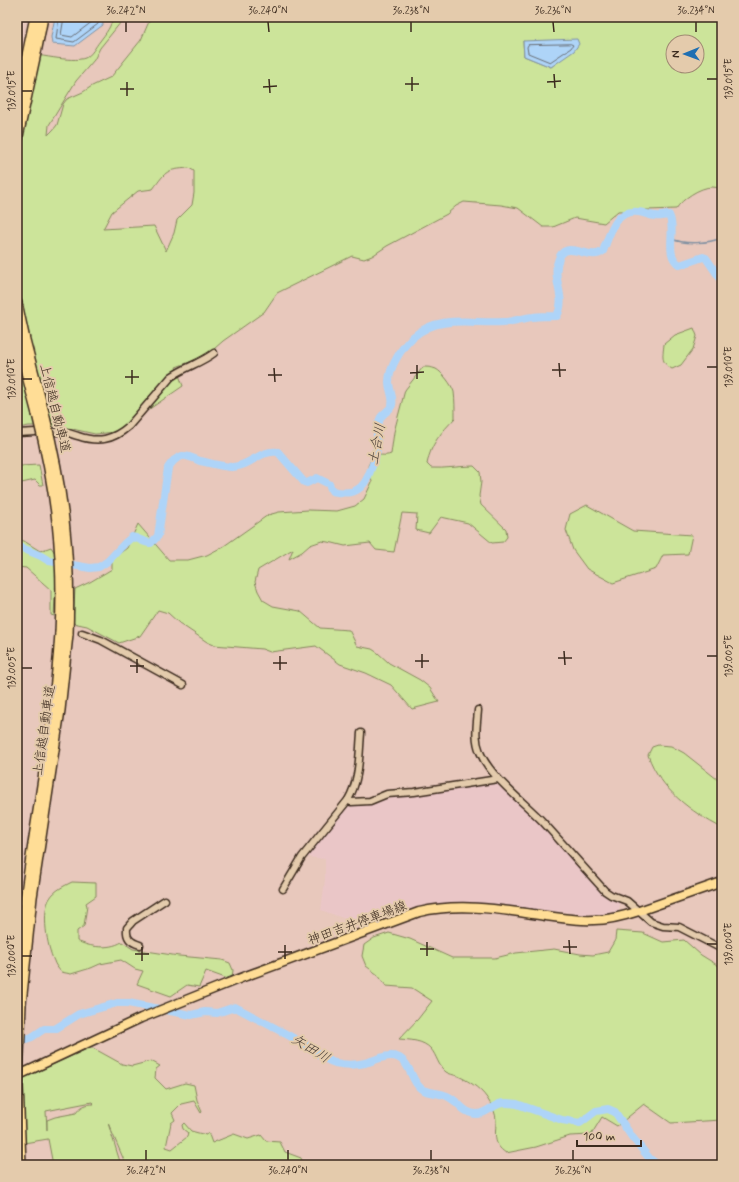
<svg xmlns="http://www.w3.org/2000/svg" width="739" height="1182" font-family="Mynerve,'Klee One',sans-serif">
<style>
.built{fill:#eac6c7}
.green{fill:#cce49a;stroke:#84875c;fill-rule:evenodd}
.water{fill:#aed4f8;stroke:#8090a1}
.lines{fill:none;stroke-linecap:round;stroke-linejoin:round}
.shore{stroke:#696e75;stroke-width:1}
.stream{stroke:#8090a1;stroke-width:1.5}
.river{stroke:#aed4f8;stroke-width:8}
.minor-casing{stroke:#3b2a1e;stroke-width:9}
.major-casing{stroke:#3b2a1e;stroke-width:11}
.highway-casing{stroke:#3b2a1e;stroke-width:12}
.minor{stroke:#e4cbac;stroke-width:6}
.major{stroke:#ffdd96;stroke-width:8}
.highway{stroke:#ffdd96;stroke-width:9}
.highway-bridge-casing{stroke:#3b2a1e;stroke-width:12;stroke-linecap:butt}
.highway-bridge{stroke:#ffdd96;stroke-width:9}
.ticks{fill:none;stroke:#3b2a1e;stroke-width:1.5}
.labels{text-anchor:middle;stroke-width:4;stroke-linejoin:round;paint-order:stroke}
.street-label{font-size:13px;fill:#3b2a1e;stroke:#e4cbac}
.water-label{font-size:14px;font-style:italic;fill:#463b34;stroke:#e4cbac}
.neatline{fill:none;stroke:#3b2a1e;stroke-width:1.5}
.ticks-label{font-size:10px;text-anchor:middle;fill:#3b2a1e}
</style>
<rect width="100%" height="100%" fill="#e8c8bc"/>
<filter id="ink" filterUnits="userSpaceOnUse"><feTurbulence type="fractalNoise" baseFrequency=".025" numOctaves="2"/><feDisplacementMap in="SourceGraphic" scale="8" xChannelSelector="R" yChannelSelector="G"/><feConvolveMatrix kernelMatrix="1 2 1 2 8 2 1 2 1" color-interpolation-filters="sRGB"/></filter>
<g filter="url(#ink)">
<path class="built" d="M496,783L540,823L600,892L605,896L620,903L619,911L608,914H584L461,902L442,903L425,905L356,923L321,910L325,880V859L307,857L347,807L349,805L371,804L388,798L414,796Z"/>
<g class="green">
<path d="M113,17H125L100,48L94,60L76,81L49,125L48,135L53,130L57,125L63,104L67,99L83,92L92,86L111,77L141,40L151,17H722V188C719,188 715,187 712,187C700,187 682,199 676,209L618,211L604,223L575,218L553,227H543L518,208L501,205L464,202L456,206L447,214L387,246L372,256L364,259L352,256L277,293L264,312L223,341L206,356L176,367L183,386L116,432L95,434L59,426H29L17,428V55L20,52C35,54 72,63 85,58C92,55 95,47 100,41C106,33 111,27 113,17ZM523,41L560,60L551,67L524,56ZM673,42H697V66H673ZM189,168L194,171V193L192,205L177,220L174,233L166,251L154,226L103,229L112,212L138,191L153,189C167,170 166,170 189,168Z"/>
<path d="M694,328L697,336L693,349L681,365L672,369C660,362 663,356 664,344L675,335Z"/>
<path d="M423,367C427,367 431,367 436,369C442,372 452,385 454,392C455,400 455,409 455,418C441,433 431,443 427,464L431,468C445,469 459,466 474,466L480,472L481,482L479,496L481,505L506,529L507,537L503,542L492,543L468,523L441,517L429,533L416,530L417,514L402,513L394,552L376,550L370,543L345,546L333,543L322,541L310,545L302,552L289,559L293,549L258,570L255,582L258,591L263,600L273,606L300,611L320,628L349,630L357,646L372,649L378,653L389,663L420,680L430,688L439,702L412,709L391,685L366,673L340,664L316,646L270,652L262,649L214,645L207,642L179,623L168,613L158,610L140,636L119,643L87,626L73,623L75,589L90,582L112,569V559L127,548L138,524L169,560H188L207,555L224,546L268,515L279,512L308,510L337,511L355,506L364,499L372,482L368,466L372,457C379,453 384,457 391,454L394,432L405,390Z"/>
<path d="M39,465L43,485H40L35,480L17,484V469L20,466Z"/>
<path d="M587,505L633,531L692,535L688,554L663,555L656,569L613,583L587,569L573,550L566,530L570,514Z"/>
<path d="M17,539L24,541L40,551L51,547L57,556L54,616L51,615V590L26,568L17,567Z"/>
<path d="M658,745L671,746L684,753L722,783V828C691,812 660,789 648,755L652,747Z"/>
<path d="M72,882L96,883V896L86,903L87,906L84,926L77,931V941C90,947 108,950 122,942L133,949L179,956L222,960L230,963L233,970L232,978L228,979L206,971L199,987L187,985L171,996L137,984L143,971L135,969L121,960L100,964L91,968L71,974L61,972C58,968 55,965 54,961C47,947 41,911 50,898C55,890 64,886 72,882Z"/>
<path d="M616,931L643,933L663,942L684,940L701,955L722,968V1062L720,1063L722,1120L671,1123L644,1104L617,1126L602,1117L591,1135L570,1136L536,1147L506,1153C492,1144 496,1134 496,1120C496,1115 493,1107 490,1103C483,1090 471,1082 458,1076C454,1075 449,1074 446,1072C438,1066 437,1056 431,1049C423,1040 410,1040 399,1039L418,1019L432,1001L412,988L386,986L378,975L366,966L362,956L364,945L374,938L389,933L410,939L452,958H495L516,953L554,949L580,954L593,955L608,952L615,940Z"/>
<path d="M93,1048L122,1064L132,1066L151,1061L160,1066L156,1069L155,1078L166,1089L185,1083L194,1085L197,1100L202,1112L201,1113L194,1101L181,1104L172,1113L175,1120L171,1123L166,1147L172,1149L187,1137L188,1133L183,1129L182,1125L184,1123L191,1131L206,1135L208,1132L212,1143L234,1134L248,1139L261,1135L266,1141L280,1142L285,1152L301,1158L304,1165H126L108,1123L121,1165H53L48,1139L24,1143L21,1079L87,1049ZM92,1102L94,1104C86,1104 81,1106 76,1113L55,1117L47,1120V1130L46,1111Z"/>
</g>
<g class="water">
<path d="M55,17H102L103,25L75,46L52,44L51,37Z"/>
<path d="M577,39L579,44L574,51L551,67L524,56L523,41Z"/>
</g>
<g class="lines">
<g class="shore">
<path d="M59,17L56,39L74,42L98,24L99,17"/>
<path d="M64,17L61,35L72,37L93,21L94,17"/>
<path d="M571,44L573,45L571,48L550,62L528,53L527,47L528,45Z"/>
</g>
<path class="stream" d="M672,239C685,245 709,243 722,238"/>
<g class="river">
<path d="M17,546L41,556L49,561L90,568L99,567L108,561L125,543L132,537C140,538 143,543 151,543L158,536L168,468C172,462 175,458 182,456C187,455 195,459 200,461C210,463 220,466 231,467C248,468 260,449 278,452L304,482L307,483L317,478L329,484L332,491C354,496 364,490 371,469C374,462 377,454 377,446C377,437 376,427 380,419C382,413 390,411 392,405C394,397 389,390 389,382C389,367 402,347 413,337C439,314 472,324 503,322C513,322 523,318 533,317C541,316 550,316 557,316C568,296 549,278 560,256C569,240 591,262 603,251C610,234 615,209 638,212C644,212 649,216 656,216C660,217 664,215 669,215C677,230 663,255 680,265L703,257L706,258L722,281"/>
<path d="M17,1042L32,1037L44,1029H55L79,1014L117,1003H128L191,1015L205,1012L217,1013L235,1007C258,1019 281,1031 304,1044C315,1050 322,1059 335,1063C344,1065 356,1065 365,1063C375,1061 387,1053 397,1057C411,1062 411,1083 423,1090C430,1093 440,1093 447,1096C459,1101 463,1114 477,1114C485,1114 491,1107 499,1104C504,1102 511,1103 517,1104L562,1120L580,1123L596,1111L608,1109L615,1112L632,1137L650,1159L658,1165"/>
</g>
<defs>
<g id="minor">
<path d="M17,433C32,432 48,431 63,432C68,432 73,435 78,436C98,443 113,440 129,426L171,377C185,367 201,363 214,353"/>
<path d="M82,633L101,640L183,685"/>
<path d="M478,710C477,724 474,738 480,752C490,777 524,802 543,822C564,845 584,868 605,891L611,895L627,901L651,922L663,926L679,927L722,949"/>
<path d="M348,800L351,802L370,801L387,794L414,792L498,779"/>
<path d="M283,889L302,857L348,800C360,779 359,756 361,733"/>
<path d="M140,945C130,942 126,938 127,928L133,921L165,900"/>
</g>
<path id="major" d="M17,1076L141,1018L246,976L419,912C461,902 504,910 546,916C562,918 578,921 594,920C610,920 624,916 639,911L722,882"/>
<g id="highway">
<path d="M17,103L35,17"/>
<path d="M17,141L36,53L43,17"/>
<path d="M17,303L25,340L44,413"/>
<path d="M17,337L37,414"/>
<path d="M17,968C27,856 53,746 60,633"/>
<path d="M21,1004L32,897L60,710L68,634"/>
<path d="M18,1084L21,1165"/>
</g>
</defs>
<use href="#minor" class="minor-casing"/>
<use href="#major" class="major-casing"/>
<use href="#highway" class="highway-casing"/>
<use href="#minor" class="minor"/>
<use href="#major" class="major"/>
<use href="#highway" class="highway"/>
<defs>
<g id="highway-bridge">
<path d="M44,413C63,489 71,555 68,634"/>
<path d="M37,414C56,490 64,555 60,633"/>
<path d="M18,1084L21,1004"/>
</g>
</defs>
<use href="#highway-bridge" class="highway-bridge-casing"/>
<use href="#highway-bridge" class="highway-bridge"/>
</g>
</g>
<path class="ticks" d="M126,22V32M268,22L269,32M411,22V32M553,22L554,32M696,22V32M554,74L555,88M412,77V91M269,79L270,93M707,79H717M127,82V96M547,82L561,81M405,84H419M263,87L277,86M120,89H134M22,91H32M559,363L560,377M417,365V379M707,367H717M274,368L275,382M132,370V384M552,370H566M410,373L424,372M268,375H282M125,377H139M22,379H32M564,651L565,665M422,654V668M280,656V670M707,656H717M558,658H572M137,659V673M415,661H429M273,663H287M130,666H144M22,668H32M569,940L570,954M427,942V956M707,944H717M285,945V959M142,947V961M563,947H577M420,949H434M278,952H292M135,954H149M22,956H32M146,1150V1160M288,1150V1160M431,1150V1160M573,1150V1160"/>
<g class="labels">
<g class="street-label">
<text transform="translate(56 408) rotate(76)" y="5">上信越自動車道</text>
<text transform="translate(43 730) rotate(-82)" y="5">上信越自動車道</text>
<text transform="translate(357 922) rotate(-20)" y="5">神田吉井停車場線</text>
</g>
<g class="water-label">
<text transform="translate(376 444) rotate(-79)" y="5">土合川</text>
<text transform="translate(311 1048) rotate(31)" y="5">矢田川</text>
</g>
</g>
<rect width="739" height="1182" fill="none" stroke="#e4cbac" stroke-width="44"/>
<g transform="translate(685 54) rotate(269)"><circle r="19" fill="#e4cbac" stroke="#a08b73"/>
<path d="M0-3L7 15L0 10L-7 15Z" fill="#1f6fb2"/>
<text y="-6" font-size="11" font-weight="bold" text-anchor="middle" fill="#3b2a1e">N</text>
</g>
<path d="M577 1140v6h64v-6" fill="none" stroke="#3b2a1e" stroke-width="2"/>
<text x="583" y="1140" font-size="12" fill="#3b2a1e" stroke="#e4cbac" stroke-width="3" paint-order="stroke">100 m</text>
<rect x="22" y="22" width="695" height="1138" class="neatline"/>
<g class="ticks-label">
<text x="126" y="14">36.242°N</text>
<text x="268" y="14">36.240°N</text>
<text x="411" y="14">36.238°N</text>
<text x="553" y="14">36.236°N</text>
<text x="696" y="14">36.234°N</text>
<text transform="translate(728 79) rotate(-90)" y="4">139.015°E</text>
<text transform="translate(11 91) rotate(-90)" y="4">139.015°E</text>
<text transform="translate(728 367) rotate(-90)" y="4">139.010°E</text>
<text transform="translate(11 379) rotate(-90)" y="4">139.010°E</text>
<text transform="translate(728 656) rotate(-90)" y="4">139.005°E</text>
<text transform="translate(11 668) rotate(-90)" y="4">139.005°E</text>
<text transform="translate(728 944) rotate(-90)" y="4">139.000°E</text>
<text transform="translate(11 956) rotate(-90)" y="4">139.000°E</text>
<text x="146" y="1174">36.242°N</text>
<text x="288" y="1174">36.240°N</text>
<text x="431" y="1174">36.238°N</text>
<text x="573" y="1174">36.236°N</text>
</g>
</svg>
